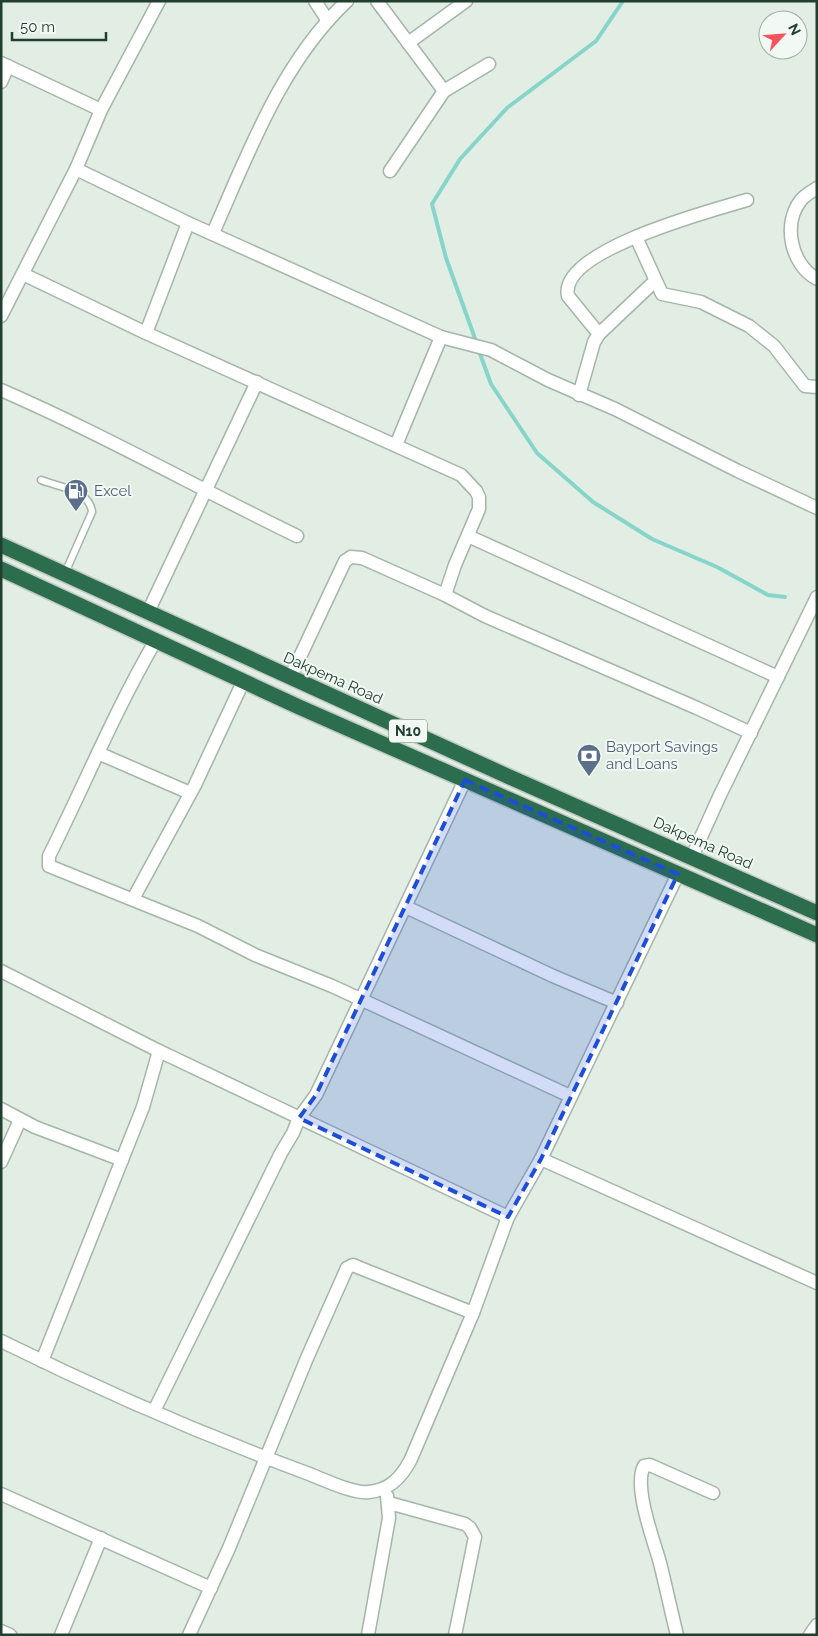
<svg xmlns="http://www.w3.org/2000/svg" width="818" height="1636" font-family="Raleway,sans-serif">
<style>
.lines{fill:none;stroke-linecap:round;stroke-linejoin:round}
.stream{stroke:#87d5ca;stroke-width:4}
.lane-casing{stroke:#a4b5aa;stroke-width:9}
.street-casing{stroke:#a4b5aa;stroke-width:15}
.highway-casing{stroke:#c1c9c4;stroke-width:18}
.lane{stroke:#fff;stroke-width:6}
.street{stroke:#fff;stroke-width:12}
.highway{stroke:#2b6d4c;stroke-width:15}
.marked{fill:#1d4ed8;fill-opacity:0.2;stroke:#1d4ed8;stroke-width:4;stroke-dasharray:10 6;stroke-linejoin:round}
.labels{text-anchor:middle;stroke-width:4;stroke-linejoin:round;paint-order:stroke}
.shield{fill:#f2f9f4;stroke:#607769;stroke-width:1}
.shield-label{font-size:14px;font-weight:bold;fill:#213f2e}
.service-label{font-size:15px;fill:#4e5e75;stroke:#f2f9f4;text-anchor:start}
.street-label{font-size:15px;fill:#213f2e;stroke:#f2f9f4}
</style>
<rect width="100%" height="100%" fill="#e2ede4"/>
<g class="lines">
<g class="stream">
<path d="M477,344L446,258L432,204L460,159L507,108L596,41L623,1"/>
<path d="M479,351L491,384L537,453L593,502L652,539L717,567L768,595L785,597"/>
</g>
<defs>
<path id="lane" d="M41,480C59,487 90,490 92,512L65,573"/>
<g id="street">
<path d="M315,1L328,21"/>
<path d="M377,1L444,91"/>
<path d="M408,43L466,1"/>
<path d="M1,63L101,110"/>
<path d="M1,82L8,66"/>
<path d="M76,169L188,223L441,337L396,445"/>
<path d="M390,171L444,91L489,64"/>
<path d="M817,188C812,191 805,195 801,200C782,224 791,265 817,279"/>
<path d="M213,233C249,152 281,63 347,1"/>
<path d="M636,237L662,294L701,302L749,326L774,346L805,386L817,387"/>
<path d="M23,274L146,333L461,475L476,491L479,497V509L455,565L445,595"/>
<path d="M1,316L76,169L101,110L159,1"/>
<path d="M146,333L188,223"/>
<path d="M599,334L568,296C558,250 714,210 747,200"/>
<path d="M441,337L491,350L548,380L615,409L738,471L817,508"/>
<path d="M1,390C102,434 198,488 297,536"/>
<path d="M579,395L594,342L599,334L655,281"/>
<path d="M468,536L778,677"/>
<path d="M148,612L257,382"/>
<path d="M156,640C115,710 85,784 49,856V866L198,926L255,955L332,986L570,1096"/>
<path d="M290,678L345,561L351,557L362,558L445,595L485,616L697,708L751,733"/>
<path d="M98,753L190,793"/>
<path d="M692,857L720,795L817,597"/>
<path d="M133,899L195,785L243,682"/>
<path d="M406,907L553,976L617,1003"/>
<path d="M1,971L159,1051L508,1217"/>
<path d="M1,1109L35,1127L122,1160"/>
<path d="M541,1159L817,1283"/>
<path d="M1,1162L20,1120"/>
<path d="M1,1341C100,1390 201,1434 304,1472C321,1478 352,1494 369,1492C390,1490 402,1477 411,1459L473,1313L508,1217L541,1159L678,874"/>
<path d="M42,1361L143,1107L159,1051"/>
<path d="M154,1411L281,1153L293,1133L299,1118L316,1095L465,780"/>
<path d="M1,1494L211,1588"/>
<path d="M389,1503L465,1524L470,1528L475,1537L455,1635"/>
<path d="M1,1631L10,1635"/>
<path d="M61,1635L101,1538"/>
<path d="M189,1635L229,1548L307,1358L347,1268L353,1265L360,1268L473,1313"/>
<path d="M368,1635L389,1518L387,1496"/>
<path d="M677,1635C671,1611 666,1587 660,1563C654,1541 633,1487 644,1466L650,1465L713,1493"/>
<path d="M810,1635L817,1625"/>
</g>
<g id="highway">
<path d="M1,545L505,775L817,913"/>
<path d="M1,569L299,707L817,935"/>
</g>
</defs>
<use href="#lane" class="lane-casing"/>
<use href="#street" class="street-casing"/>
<use href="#highway" class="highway-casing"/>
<use href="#lane" class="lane"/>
<use href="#street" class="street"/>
<use href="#highway" class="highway"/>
</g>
<path class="marked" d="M465,780L678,874L541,1159L508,1217L299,1118L316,1095Z"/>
<defs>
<symbol id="fuel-pin" viewBox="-11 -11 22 30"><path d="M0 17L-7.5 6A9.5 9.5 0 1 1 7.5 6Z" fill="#5c6f8a" stroke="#f2f9f4"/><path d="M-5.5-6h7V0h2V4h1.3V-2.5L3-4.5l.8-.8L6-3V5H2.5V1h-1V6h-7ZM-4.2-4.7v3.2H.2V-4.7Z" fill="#fff"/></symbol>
<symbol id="bank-pin" viewBox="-11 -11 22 30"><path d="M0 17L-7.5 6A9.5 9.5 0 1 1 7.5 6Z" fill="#5c6f8a" stroke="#f2f9f4"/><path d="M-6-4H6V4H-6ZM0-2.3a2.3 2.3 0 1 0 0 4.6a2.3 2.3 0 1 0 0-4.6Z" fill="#fff"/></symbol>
</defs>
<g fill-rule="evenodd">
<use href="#fuel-pin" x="62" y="477" width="28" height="38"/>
<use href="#bank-pin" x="575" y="742" width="28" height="38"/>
</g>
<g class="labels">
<rect class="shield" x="389" y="719.5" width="38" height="23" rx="4"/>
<g class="shield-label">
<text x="408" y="736">N10</text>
</g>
<g class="service-label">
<text x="94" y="496">Excel</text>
<text x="606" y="752">Bayport Savings<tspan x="606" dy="17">and Loans</tspan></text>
</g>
<g class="street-label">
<text transform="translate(333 678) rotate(24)" y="5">Dakpema Road</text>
<text transform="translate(703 843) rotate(24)" y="5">Dakpema Road</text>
</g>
</g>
<rect width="818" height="1636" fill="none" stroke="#213f2e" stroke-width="5"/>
<g transform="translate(783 35) rotate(64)"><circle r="24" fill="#f2f9f4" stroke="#9eafa5"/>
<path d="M0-4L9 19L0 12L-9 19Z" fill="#f9535b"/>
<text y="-8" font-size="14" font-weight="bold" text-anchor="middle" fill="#213f2e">N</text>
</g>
<path d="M12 32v8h94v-8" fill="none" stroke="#213f2e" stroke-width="2.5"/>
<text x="20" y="32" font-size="15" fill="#213f2e" stroke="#f2f9f4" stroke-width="4" paint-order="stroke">50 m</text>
</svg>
